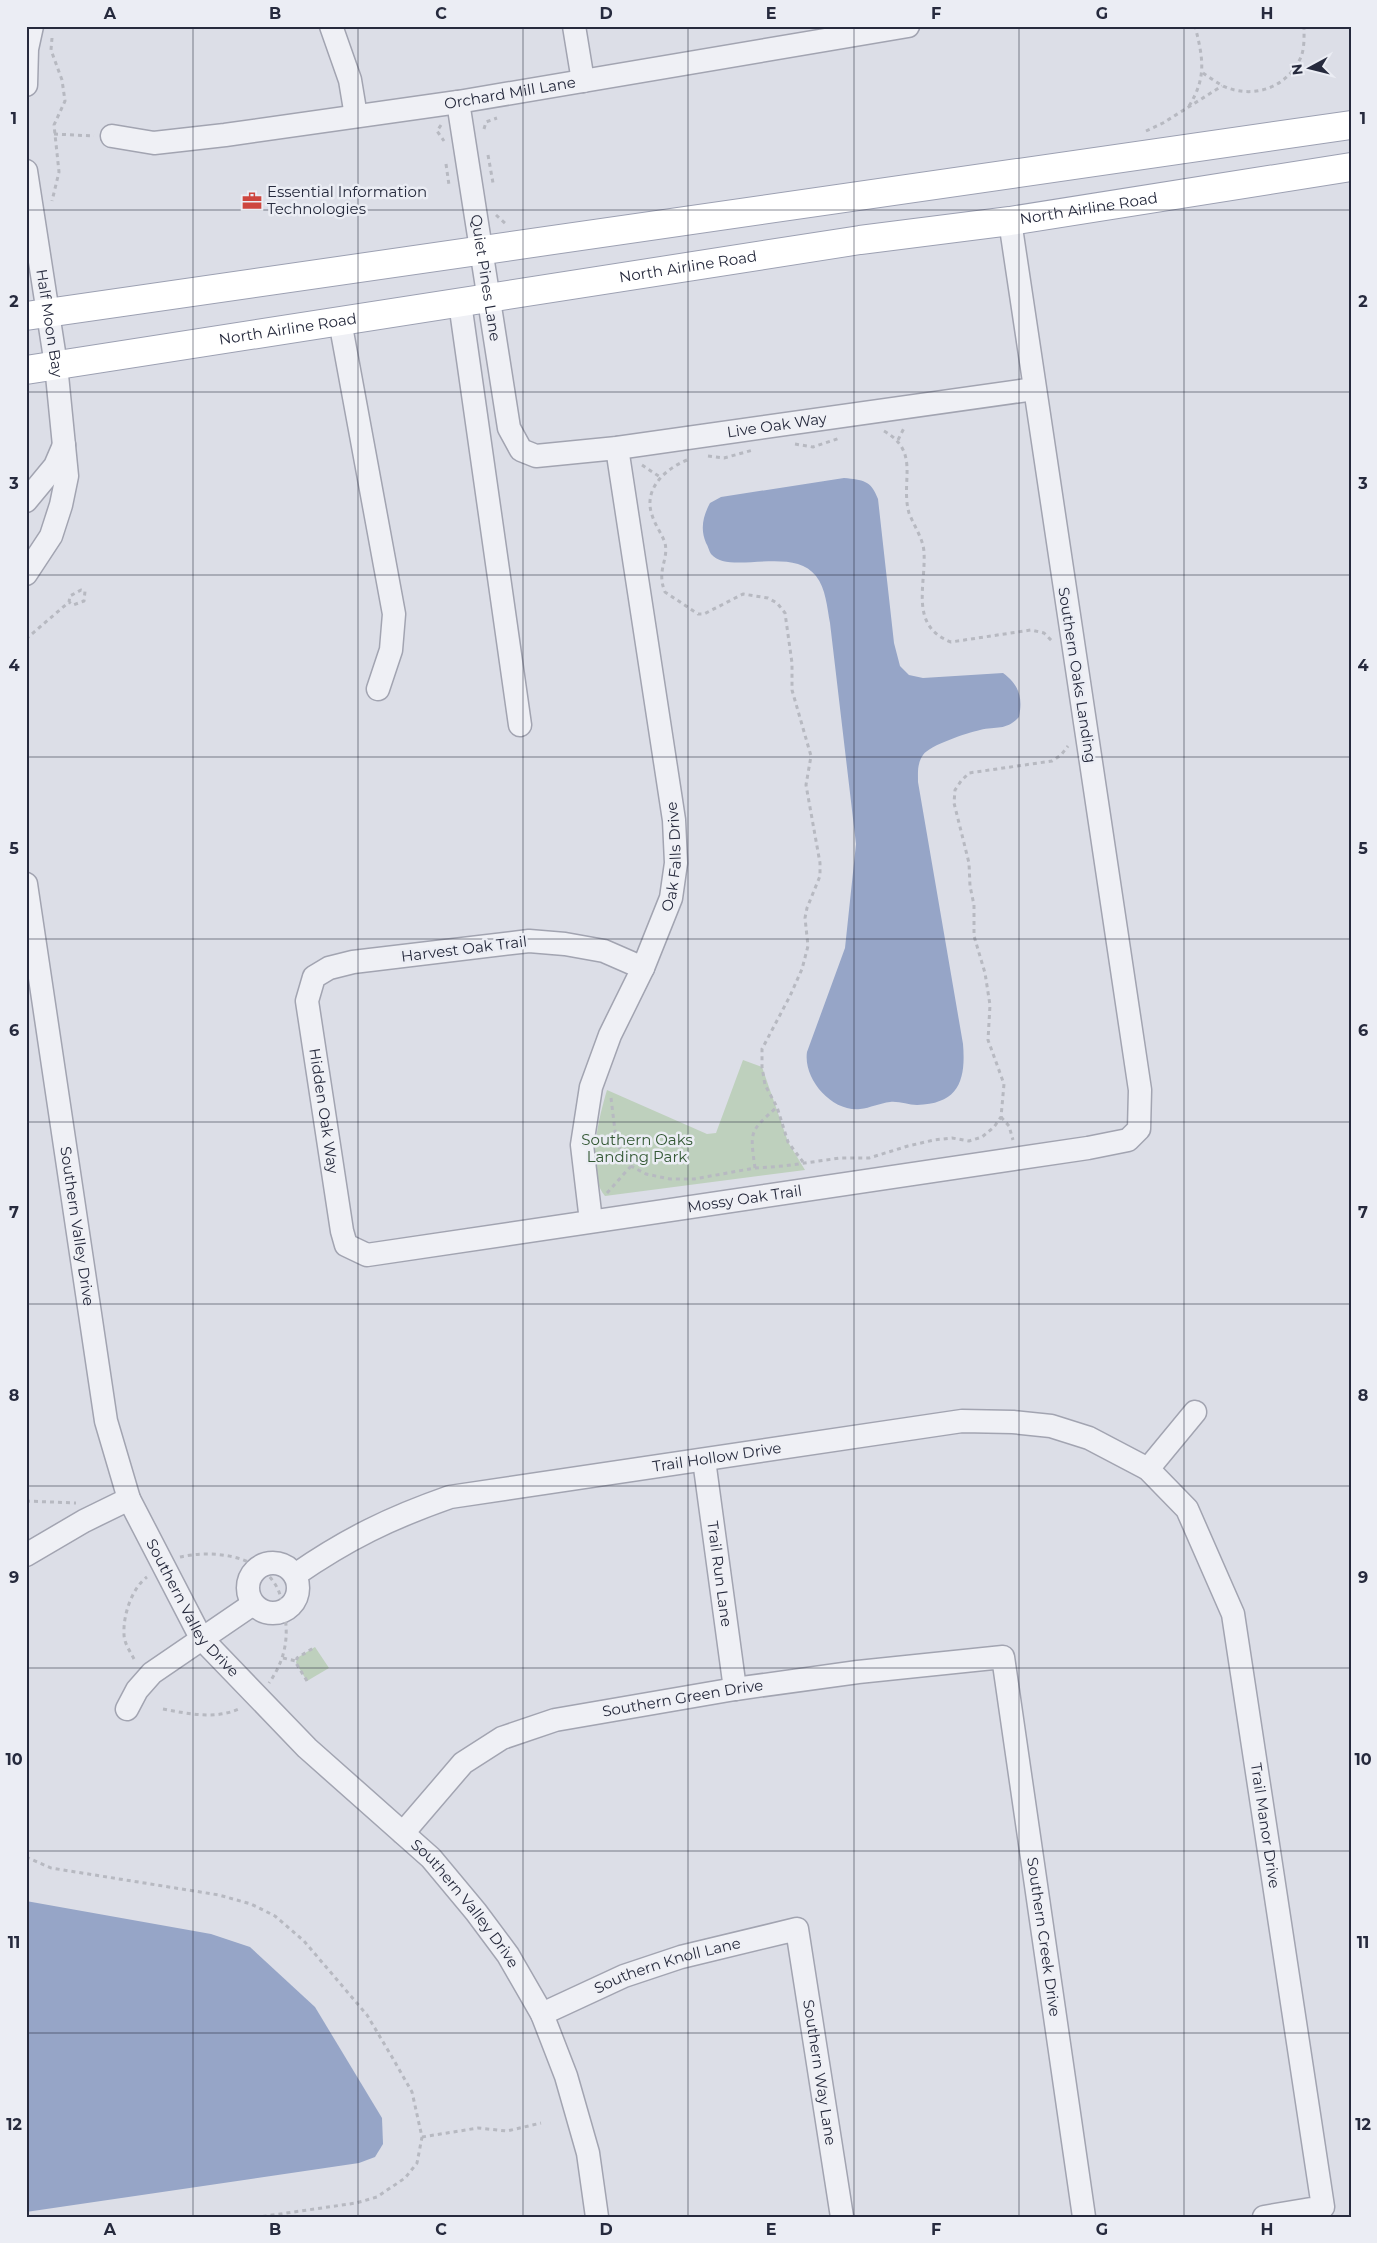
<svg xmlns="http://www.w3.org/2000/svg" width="1377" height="2243" font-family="Montserrat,sans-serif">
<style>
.green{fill:#bed0bd}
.water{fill:#96a5c7}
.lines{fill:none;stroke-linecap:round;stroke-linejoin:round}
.minor-casing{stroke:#a2a4b1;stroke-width:25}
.major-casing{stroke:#9ca0b2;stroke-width:30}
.path{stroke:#b7b9c1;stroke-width:3;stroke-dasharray:4 4;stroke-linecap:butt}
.minor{stroke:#eff0f5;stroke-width:22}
.major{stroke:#fff;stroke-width:28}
.grid{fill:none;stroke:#262a3d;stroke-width:1;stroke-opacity:0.55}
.labels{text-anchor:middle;stroke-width:5;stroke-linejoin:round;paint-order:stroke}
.street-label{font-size:15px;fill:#262a3d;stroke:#ebedf4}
.poi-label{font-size:15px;fill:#262a3d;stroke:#ebedf4;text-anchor:start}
.park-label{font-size:15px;fill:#335834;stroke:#ebedf4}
.neatline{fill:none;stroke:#262a3d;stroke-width:2}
.grid-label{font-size:16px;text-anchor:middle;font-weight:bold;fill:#262a3d}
</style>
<rect width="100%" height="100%" fill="#dcdee7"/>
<g class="green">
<path d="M743,1060L762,1067L788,1142L805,1170L605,1196C585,1173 599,1117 607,1090L707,1134L716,1133Z"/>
<path d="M315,1647L329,1668L307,1681L296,1663L297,1658Z"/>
</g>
<g class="water">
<path d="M844,478C863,480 871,480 878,499L894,643L900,666L909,675L923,678L1003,673C1019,685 1023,697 1019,717C1006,731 997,726 980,730C967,733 930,745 923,755C917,764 918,772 918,782L963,1044C966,1080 959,1104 917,1105C908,1105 899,1101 890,1102C880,1103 870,1108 860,1109C832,1112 803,1079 807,1052L845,948L856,844L830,623C827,607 826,589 816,576C792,545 729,576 711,554C709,551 708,546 706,543C700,529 703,516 710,503L721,497Z"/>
<path d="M26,1901L211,1934L250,1947L315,2007L382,2118L383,2144L375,2157L359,2163L26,2212Z"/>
</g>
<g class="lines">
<defs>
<g id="minor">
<path d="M331,26L350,80L356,116"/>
<path d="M574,26L583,81"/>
<path d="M26,85L27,49L32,26"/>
<path id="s1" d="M458,102L509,428L521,450L536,456L617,448L1034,389"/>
<path id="s2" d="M112,136L154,143L225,135L458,102L908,26"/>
<path id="s3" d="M26,171L56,365L67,476L61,505L51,536L26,574"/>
<path d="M460,303L520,725"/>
<path d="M340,321L394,614L391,650L378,689"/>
<path d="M26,501L55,466L64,445"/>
<path id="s4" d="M26,884L106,1421L129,1499L201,1638L307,1748L431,1858L476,1912L508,1955L542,2014L566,2076L588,2153L597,2217"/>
<path id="s5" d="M643,968L604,951L565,944L529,941L353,962L329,968L314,977L307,1001L342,1231L346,1245L367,1255L1088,1148L1128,1140L1139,1129L1140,1090L1010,221"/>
<path id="s6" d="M591,1221L582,1145L591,1087L610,1035L643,968L671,898L676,863L674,820L617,448"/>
<path id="s7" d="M704,1460L735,1689"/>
<path d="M1148,1469L1195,1412"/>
<path d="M26,1555L84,1521L129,1499"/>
<circle cx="273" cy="1588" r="25"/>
<path id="s8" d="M295,1575C347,1539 390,1518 450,1497L962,1421L1013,1422L1051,1426L1089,1438L1148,1469L1187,1509L1233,1614L1323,2207L1264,2217"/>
<path d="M127,1709L137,1690L152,1673L253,1604"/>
<path id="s9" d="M403,1833L463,1763L502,1738L555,1720L735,1689L858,1672L1003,1657L1084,2217"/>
<path id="s10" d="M542,2014L624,1976L681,1957L797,1929L842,2217"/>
</g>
<g id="major">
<path d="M26,316L1351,125"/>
<path id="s11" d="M26,370L860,240L1010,221L1351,167"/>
</g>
</defs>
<use href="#minor" class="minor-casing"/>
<use href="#major" class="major-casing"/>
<g class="path">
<path d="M52,38L51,50L62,80L65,101L54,125L59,172L52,201"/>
<path d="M1203,73C1209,77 1216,82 1223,86C1252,99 1284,89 1299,61C1305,51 1304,37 1304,26"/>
<path d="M1189,106C1207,77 1203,58 1195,26"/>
<path d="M441,125L437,131L444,141"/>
<path d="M484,129L486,122L497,118"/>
<path d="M1146,131L1163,123L1222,86"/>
<path d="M54,134L94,136"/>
<path d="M488,155L493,183"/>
<path d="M446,164L449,185"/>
<path d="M496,215L506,224"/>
<path d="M884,431C921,452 900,481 909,513C914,526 923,538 924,552C926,586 909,626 951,642L1031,630L1044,633L1053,642"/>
<path d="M898,440L904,428"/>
<path d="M795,444L813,447L840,438"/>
<path d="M708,456L724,458L753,450"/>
<path d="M687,460C665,469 643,489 652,515C655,525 662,534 665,543C669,560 656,570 665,592L698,614H704L743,594L768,598L777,603L785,613L792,663V690L811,756L806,785L820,863V876L807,908L805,918L808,946L802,969L790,996L762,1049V1067L765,1085L777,1107L788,1142L803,1162"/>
<path d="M642,465L660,477"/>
<path d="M26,639L69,602L70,596L81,590L85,591L84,601L73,605L69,602"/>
<path d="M611,1098L616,1139L622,1155L631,1166L646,1174L670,1179H694L755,1168L784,1166L840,1158H869L908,1146L934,1140L952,1138L969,1141L982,1137L994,1127L1001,1117L1004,1084L988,1040L990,1005L985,973L974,936V905L970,886L969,863L954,803L955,790L961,781L969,773L1052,761L1061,755L1068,746"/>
<path d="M1001,1117L1009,1126L1013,1140"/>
<path d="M755,1168C750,1131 749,1132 777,1107"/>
<path d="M607,1193L640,1156"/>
<path d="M26,1501L76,1503"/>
<path d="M180,1557C211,1550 256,1554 275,1584C281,1593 283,1606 285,1617C289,1642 283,1663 269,1683"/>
<path d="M283,1658L296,1661"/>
<path d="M134,1659C130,1651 124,1643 124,1634C123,1615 132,1588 147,1577"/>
<path d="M307,1681L296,1663L297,1658L315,1647"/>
<path d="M163,1709C190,1714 216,1720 241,1708"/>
<path d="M26,1857L51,1868L219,1895L251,1904L275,1916L304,1941L367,2015L392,2057L412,2092L422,2137L417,2163L405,2178L377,2197L356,2203L259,2217"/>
<path d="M422,2137L478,2128L507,2131L541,2123"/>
</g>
<use href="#minor" class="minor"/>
<use href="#major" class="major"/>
</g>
<path class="grid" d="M193,26V2217M358,26V2217M523,26V2217M688,26V2217M854,26V2217M1019,26V2217M1184,26V2217M26,210H1351M26,392H1351M26,575H1351M26,757H1351M26,939H1351M26,1122H1351M26,1304H1351M26,1486H1351M26,1668H1351M26,1851H1351M26,2033H1351"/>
<defs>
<symbol id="office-bare" viewBox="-9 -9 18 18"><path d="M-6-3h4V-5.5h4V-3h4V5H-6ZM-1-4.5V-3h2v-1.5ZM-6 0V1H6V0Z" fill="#ce463f" stroke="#ebedf4" stroke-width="2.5" paint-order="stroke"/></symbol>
</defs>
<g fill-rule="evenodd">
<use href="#office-bare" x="238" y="187" width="28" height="28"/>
</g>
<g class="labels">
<g class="street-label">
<text dy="5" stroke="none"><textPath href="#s2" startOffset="402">Orchard Mill Lane</textPath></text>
<text dy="5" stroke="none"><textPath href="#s11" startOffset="1075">North Airline Road</textPath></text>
<text dy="5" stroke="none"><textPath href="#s11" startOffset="670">North Airline Road</textPath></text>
<text dy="5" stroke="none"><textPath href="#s1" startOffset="178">Quiet Pines Lane</textPath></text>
<text dy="5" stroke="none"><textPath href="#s3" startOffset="154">Half Moon Bay</textPath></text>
<text dy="5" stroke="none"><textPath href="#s11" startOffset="265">North Airline Road</textPath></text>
<text dy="5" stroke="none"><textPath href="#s1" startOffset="614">Live Oak Way</textPath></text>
<text transform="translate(1077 675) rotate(81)" y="5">Southern Oaks Landing</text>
<text dy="5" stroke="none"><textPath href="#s6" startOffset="382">Oak Falls Drive</textPath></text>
<text transform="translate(464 949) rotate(-7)" y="5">Harvest Oak Trail</text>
<text dy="5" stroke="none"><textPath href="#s5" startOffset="474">Hidden Oak Way</textPath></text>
<text dy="5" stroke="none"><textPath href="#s5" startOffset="1015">Mossy Oak Trail</textPath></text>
<text dy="5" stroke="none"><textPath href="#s4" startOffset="346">Southern Valley Drive</textPath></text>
<text dy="5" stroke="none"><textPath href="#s8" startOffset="444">Trail Hollow Drive</textPath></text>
<text dy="5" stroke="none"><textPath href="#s7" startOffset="115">Trail Run Lane</textPath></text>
<text dy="5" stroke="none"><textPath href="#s4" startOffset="751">Southern Valley Drive</textPath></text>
<text dy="5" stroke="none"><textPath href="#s9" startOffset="324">Southern Green Drive</textPath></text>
<text dy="5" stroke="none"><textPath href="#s8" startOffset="1272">Trail Manor Drive</textPath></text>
<text dy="5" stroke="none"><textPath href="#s4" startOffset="1156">Southern Valley Drive</textPath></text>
<text dy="5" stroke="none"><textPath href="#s9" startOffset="930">Southern Creek Drive</textPath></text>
<text dy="5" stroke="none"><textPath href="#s10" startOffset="135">Southern Knoll Lane</textPath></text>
<text dy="5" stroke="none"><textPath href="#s10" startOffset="415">Southern Way Lane</textPath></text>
</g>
<g class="poi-label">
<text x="267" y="197">Essential Information<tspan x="267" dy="17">Technologies</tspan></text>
</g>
<g class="park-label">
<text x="637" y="1145">Southern Oaks<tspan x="637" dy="17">Landing Park</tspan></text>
</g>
</g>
<rect width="1377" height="2243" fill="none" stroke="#ebedf4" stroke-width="55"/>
<g transform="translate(1310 68) rotate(263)" stroke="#ebedf4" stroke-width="4" paint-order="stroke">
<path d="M0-4L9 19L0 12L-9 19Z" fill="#262a3d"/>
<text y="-8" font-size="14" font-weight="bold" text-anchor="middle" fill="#262a3d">N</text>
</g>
<rect x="28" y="28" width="1322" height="2188" class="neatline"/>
<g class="grid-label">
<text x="110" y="19">A</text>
<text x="275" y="19">B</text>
<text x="441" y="19">C</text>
<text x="606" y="19">D</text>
<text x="771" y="19">E</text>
<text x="936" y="19">F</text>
<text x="1102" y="19">G</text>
<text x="1267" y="19">H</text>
<text x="14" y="124">1</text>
<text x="1363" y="124">1</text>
<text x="14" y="307">2</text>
<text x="1363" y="307">2</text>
<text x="14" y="489">3</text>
<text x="1363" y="489">3</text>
<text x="14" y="671">4</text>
<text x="1363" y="671">4</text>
<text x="14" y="854">5</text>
<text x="1363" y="854">5</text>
<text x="14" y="1036">6</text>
<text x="1363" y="1036">6</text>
<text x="14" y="1218">7</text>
<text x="1363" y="1218">7</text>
<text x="14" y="1401">8</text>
<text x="1363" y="1401">8</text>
<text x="14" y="1583">9</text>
<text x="1363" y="1583">9</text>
<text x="14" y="1765">10</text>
<text x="1363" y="1765">10</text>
<text x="14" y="1948">11</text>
<text x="1363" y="1948">11</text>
<text x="14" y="2130">12</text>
<text x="1363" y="2130">12</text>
<text x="110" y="2235">A</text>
<text x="275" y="2235">B</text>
<text x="441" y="2235">C</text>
<text x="606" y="2235">D</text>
<text x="771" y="2235">E</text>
<text x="936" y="2235">F</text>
<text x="1102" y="2235">G</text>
<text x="1267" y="2235">H</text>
</g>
</svg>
